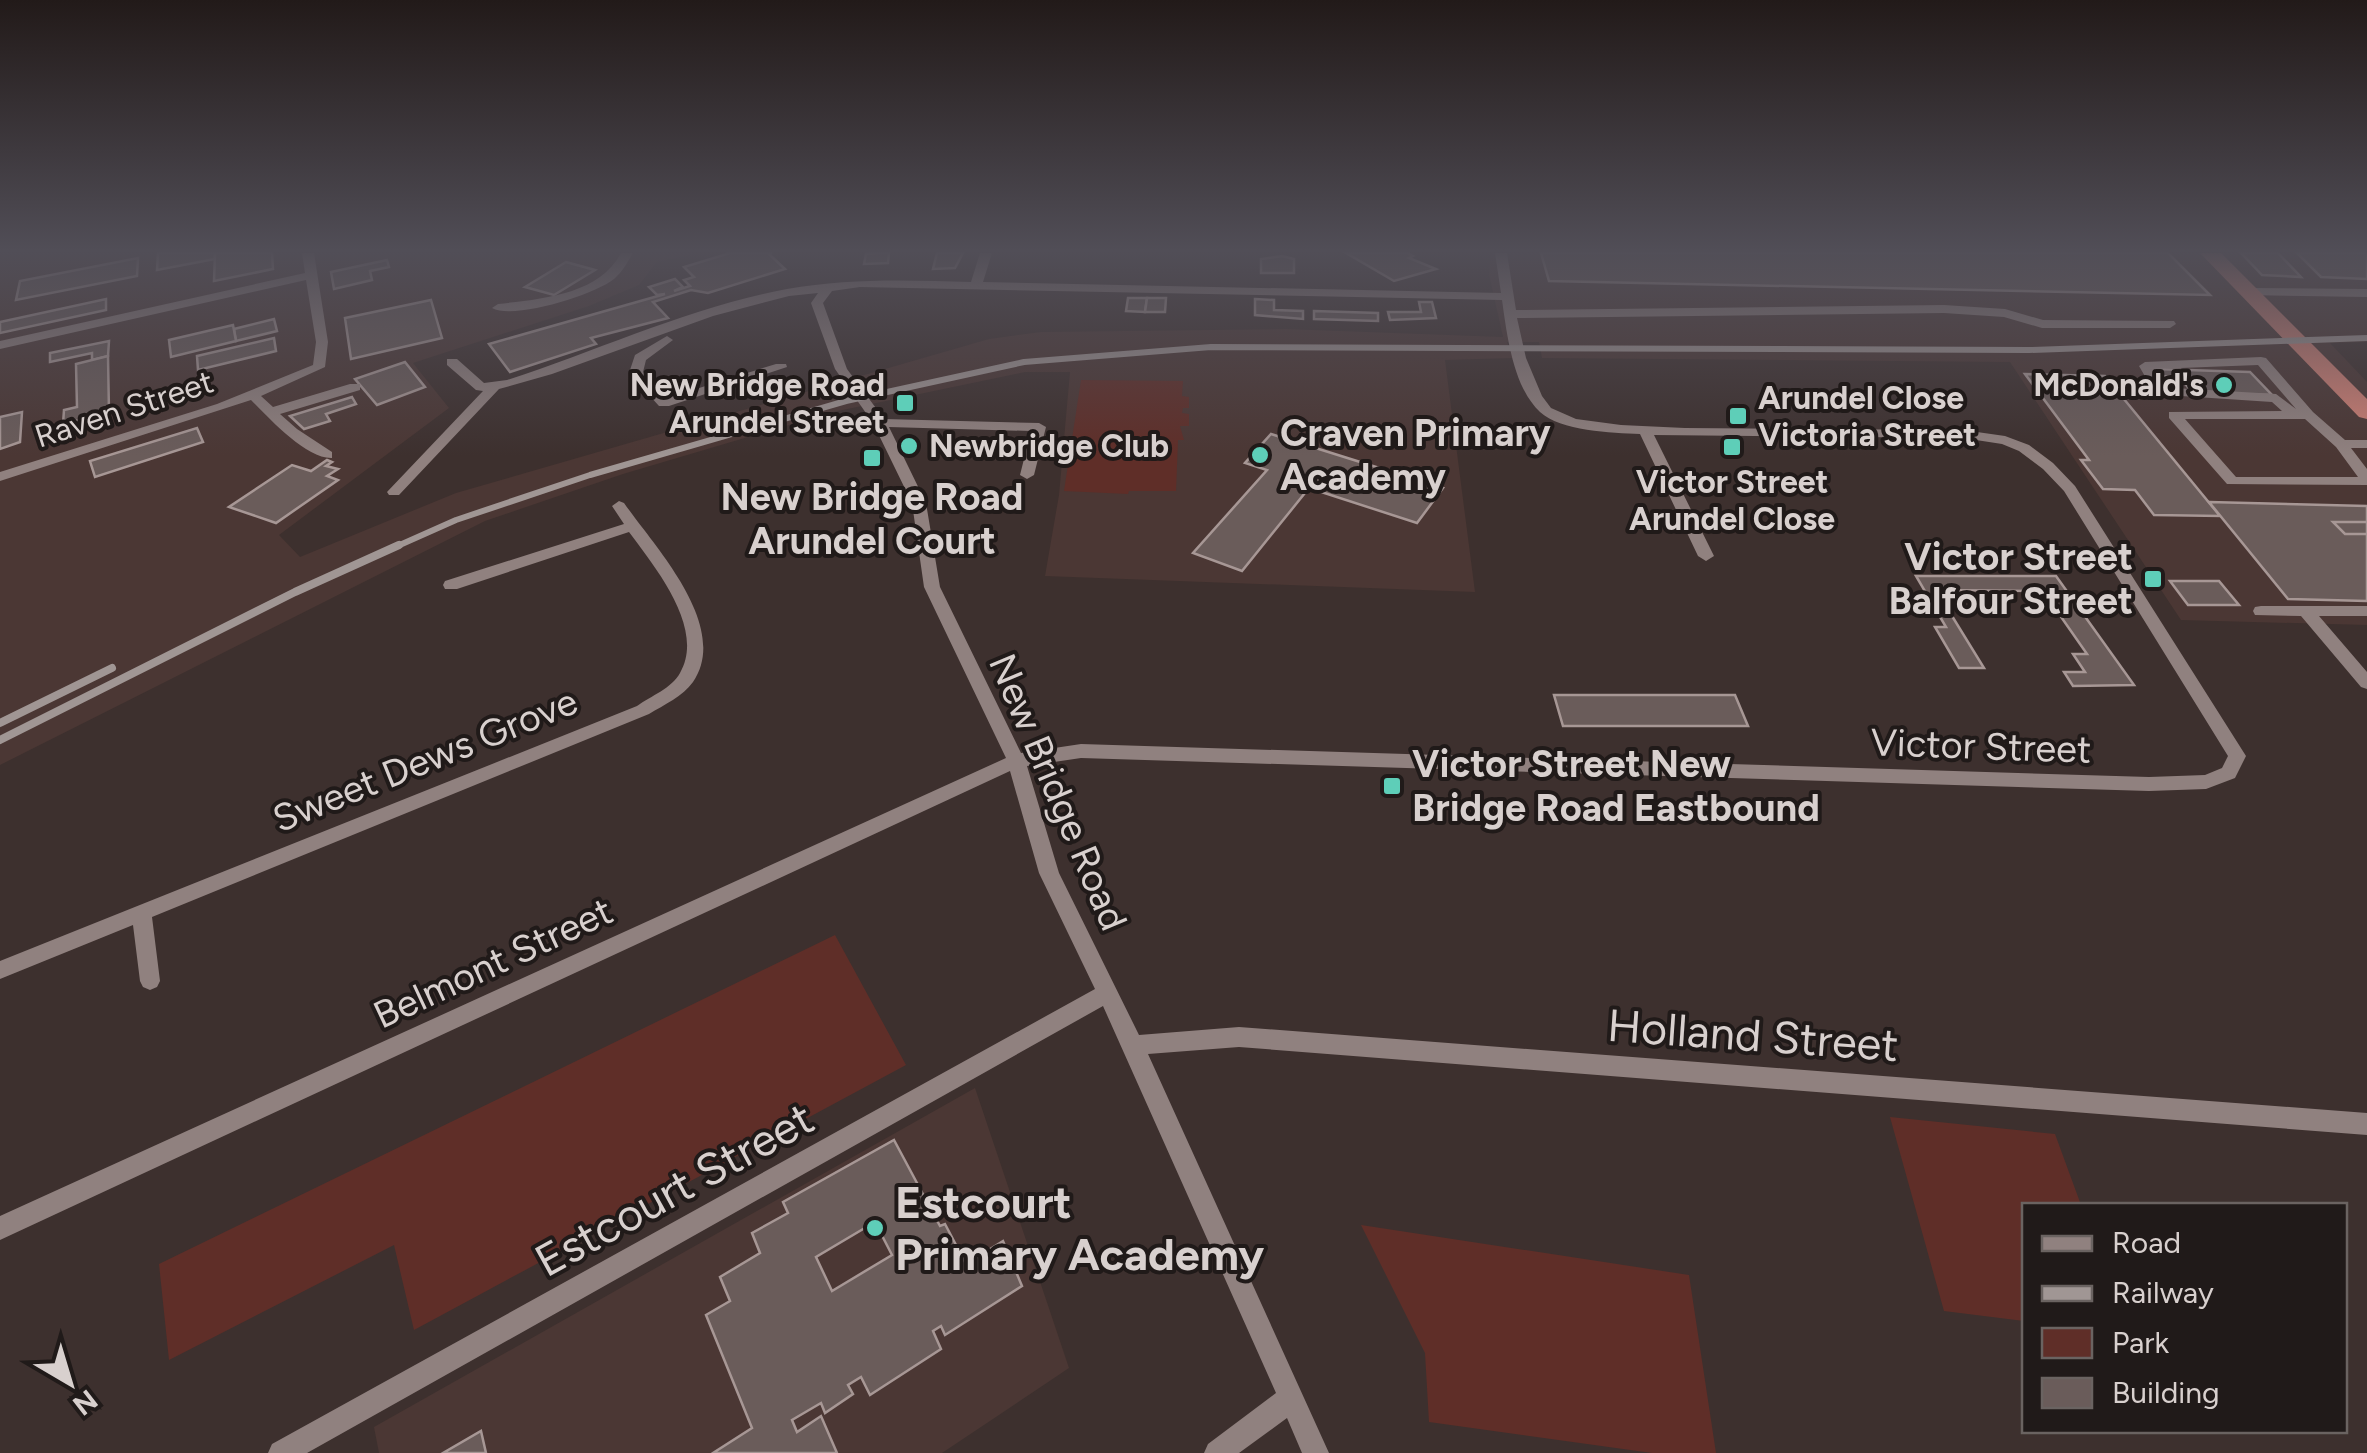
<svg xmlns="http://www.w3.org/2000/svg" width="2367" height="1453" font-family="Figtree,sans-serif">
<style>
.built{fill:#4b3734}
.green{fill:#5f2e28}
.building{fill:#6a5c5a;stroke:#a79795;stroke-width:2.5;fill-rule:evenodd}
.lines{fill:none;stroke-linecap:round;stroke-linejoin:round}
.minor{fill:#90817f;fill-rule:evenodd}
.highway{fill:#cd7f74;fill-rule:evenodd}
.rail-far1{stroke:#a09694;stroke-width:6}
.rail{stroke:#a09694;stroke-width:8}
.poi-dot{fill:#5eceb8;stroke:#201a19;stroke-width:4}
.labels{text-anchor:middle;stroke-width:8;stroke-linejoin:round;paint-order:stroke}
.far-poi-label{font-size:32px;font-weight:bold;fill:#d8d0ce;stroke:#201a19;text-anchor:end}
.far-street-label{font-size:32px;fill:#d8d0ce;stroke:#201a19}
.poi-label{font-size:38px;font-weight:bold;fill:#d8d0ce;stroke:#201a19;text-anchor:start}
.street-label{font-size:38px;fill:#d8d0ce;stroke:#201a19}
.near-street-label{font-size:45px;fill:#d8d0ce;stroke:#201a19}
.near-poi-label{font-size:45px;font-weight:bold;fill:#d8d0ce;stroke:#201a19;text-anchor:start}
</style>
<rect width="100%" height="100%" fill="#3d302e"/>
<g class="built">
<path d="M0,253H698L657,262L639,285L589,306L413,363L449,408L279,535L300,557L456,493L989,339L1041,332L1286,329L1503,337L1489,274L1491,253H2367V342L2330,343L2367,382V625L2181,620L2010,362L1542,358L1539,342H1507L1513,358L1445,360L1475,592L1045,576L1059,495L1070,372H1025L833,412L623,474L485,521L0,765Z"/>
<path d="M975,1088L1069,1368L942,1453H379L374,1427Z"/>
</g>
<g class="green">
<path d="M1081,380L1183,381L1182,396L1189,397V408H1183L1182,413L1189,414V426H1180L1184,440H1178L1176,491H1129L1128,494L1064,491Z"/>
<path d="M835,935L906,1065L414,1330L394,1245L169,1360L159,1264Z"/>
<path d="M1890,1117L2055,1134L2081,1205L2024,1206V1321L1944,1311Z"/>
<path d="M1361,1225L1689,1275L1716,1453H1652L1429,1422L1425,1353Z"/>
</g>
<g class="building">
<path d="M158,253H215V259L157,270Z"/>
<path d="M215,253H272L273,269L214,281Z"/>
<path d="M730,253H772L769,254L785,269L708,293L691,290L653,302L668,318L591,338L596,344L510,372L489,344L665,294L657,295L649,287L675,279L683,287L674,291L690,286L684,280L694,277L684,267Z"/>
<path d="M879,253H889L888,263L864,264L866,254Z"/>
<path d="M937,253H963L955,268L933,269Z"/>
<path d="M1346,253H1408L1413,256L1409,258L1436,269L1394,281Z"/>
<path d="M1541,253H2168L2210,295L1549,281Z"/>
<path d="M2241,253H2278L2301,277L2262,275Z"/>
<path d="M2297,253H2367V279L2321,277Z"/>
<path d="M1282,256L1294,259V273H1261V259Z"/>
<path d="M138,258L137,276L16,300L20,281Z"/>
<path d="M387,260L389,267L370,271L372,280L334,289L331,272Z"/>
<path d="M566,262L595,270L554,295L525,287Z"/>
<path d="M1128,298H1147L1145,312L1126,311Z"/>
<path d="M1147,298H1166L1165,312H1145Z"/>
<path d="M106,299V310L0,333V322Z"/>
<path d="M1255,299L1274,300V310L1303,311V319L1255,315Z"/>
<path d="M431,300L442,338L351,359L345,318Z"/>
<path d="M1419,302H1432L1436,318L1390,320L1388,312H1421Z"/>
<path d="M1314,311L1378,313V321L1314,319Z"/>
<path d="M274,319L277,331L236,341L234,329Z"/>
<path d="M233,325L236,341L171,357L169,340Z"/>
<path d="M274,338L276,351L198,370L197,356Z"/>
<path d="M109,341L108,356L92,360V353L50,362V353Z"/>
<path d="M108,356L109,413L63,424L64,410L77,407L76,364Z"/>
<path d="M405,362L425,387L377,405L355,379Z"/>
<path d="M2156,369L2250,372L2272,395L2193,393L2179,377L2163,376Z"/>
<path d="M2025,374L2105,376L2220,516L2154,515L2135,490L2103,489L2081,460H2089Z"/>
<path d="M352,397L356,404L326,414L330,421L304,429L290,416Z"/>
<path d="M22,412L20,442L0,449V417Z"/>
<path d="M197,428L203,442L95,477L90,461Z"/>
<path d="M1271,434L1443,488L1417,523L1309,488L1242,571L1193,553L1267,470L1245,463Z"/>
<path d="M327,460L332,462L326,466L338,469L327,476L338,480L276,523L229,507L292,465L311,471Z"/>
<path d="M2209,502L2367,506V601L2288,599Z"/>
<path d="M2333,522H2367V534H2345Z"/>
<path d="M1916,576H2056L2134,685L2073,686L2064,672H2085L2073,654H2087L2043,591L1936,590L1984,668H1959L1935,627H1946Z"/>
<path d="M2170,581H2219L2239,605H2188Z"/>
<path d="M1554,695H1735L1748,726H1563Z"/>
<path d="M894,1140L940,1226L945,1224L966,1264L1003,1241L1022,1286L945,1335L941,1326L933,1331L941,1349L870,1395L861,1377L848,1385L853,1394L825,1413L821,1403L792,1420L797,1432L821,1416L837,1453H713L752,1428L706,1315L730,1301L720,1277L760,1253L752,1233L788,1213L783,1202ZM875,1222L892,1255L832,1291L816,1257Z"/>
<path d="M481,1431L486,1453H443Z"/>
</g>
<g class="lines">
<g class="minor">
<path d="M302,253H314L328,342L325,367L261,396L273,407L350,384H360V390L280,414L297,429L332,452V458C306,459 269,418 251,400L0,481V472L217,404L313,365L316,342L306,280L0,349V341L305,273Z"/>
<path d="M621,253H633C627,263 623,271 614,279C594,295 514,320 492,308L498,304C541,299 599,295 621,253Z"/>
<path d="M980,253H992L983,282L1501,293L1495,253H1507L1516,310L1944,305L2005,309L2043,320L2174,321L2176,324L2170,328H2042L2004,317L1944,313L1517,318L1526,358L1542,396L1551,408L1576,419L1621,425L1685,428L1963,430L2005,436L2029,445L2053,463L2075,486L2246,756L2235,778L2206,789L2149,791L1081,758L1027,766L1059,873L1139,1035L1239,1027L2367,1113V1135L1239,1047L1148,1054L1329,1453H1302L1287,1418L1239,1453H1204L1208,1444L1276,1393L1103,1006L307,1453H268L272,1444L1095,989L1039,873L1010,771L0,1240V1216L1006,758L924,587L912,503L873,423L835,369L811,303L818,293L789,296L713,316L552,374L499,389L399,495H389L387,492L483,391L476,390L447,365V359H457L484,383L507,380C600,350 690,307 787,289C848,278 909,280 971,282ZM860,287L1502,300C1507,335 1513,387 1540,412C1560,431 1612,433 1640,434L1698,556L1706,561L1714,556L1654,435L1963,438L2002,444L2019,451L2043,469L2064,491L2228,756L2222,768L2205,775L2149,777L1081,744L1021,753L940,587L926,503L889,427L1031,431L1020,475L1027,479L1034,475L1046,427L1039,423L884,419L847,369L823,303L832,291Z"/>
<path d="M2249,288L2367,289V297L2245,295V289Z"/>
<path d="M667,336L673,340L646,360L643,372L667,398L776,364H786L787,367L669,406H659L629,373L635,355Z"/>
<path d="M2261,357L2266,358L2313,412L2345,440H2367V448H2351L2367,469V485L2227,484L2169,418V412L2282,411L2272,402L2166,395L2150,385L2139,366L2145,362ZM2258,365L2296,409L2276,394L2174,388L2160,379L2154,369ZM2185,419H2305L2336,447L2358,477H2236Z"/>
<path d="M619,501L624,503C654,546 731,626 693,682C683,696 664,705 649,714L152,917L160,981L157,987L150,990L143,987L140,981L133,925L0,979V961L637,706C651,696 672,688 680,673C706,628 654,566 629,532L457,589H445L443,585L445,581L624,524L612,506Z"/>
<path d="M2261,606H2367V616H2319L2367,672V689L2361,687L2301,616L2255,615L2253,611L2255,607Z"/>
</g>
<path class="highway" d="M2200,253H2221L2367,399V419L2359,417Z"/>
<path class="rail-far1" d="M393,548L456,520L590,475L846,401L1024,362L1211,347L2029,350L2367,338"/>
<g class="rail">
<path d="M0,723L112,668"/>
<path d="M0,740L295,592L399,545"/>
</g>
</g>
<linearGradient id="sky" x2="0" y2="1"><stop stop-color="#221a19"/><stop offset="0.55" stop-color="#514e57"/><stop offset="1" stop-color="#514e57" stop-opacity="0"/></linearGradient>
<rect width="2367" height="456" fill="url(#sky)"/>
<g class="poi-dot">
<circle cx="2224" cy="385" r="10"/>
<rect x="895" y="393" width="20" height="20" rx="5"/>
<rect x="1728" y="406" width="20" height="20" rx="5"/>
<circle cx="909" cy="446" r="10"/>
<rect x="1722" y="437" width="20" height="20" rx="5"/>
<circle cx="1260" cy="455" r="10"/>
<rect x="862" y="448" width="20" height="20" rx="5"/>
<rect x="2143" y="569" width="20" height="20" rx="5"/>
<rect x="1382" y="776" width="20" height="20" rx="5"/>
<circle cx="875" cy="1228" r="10"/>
</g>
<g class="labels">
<g class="far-poi-label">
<text x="885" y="396">New Bridge Road<tspan x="885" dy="37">Arundel Street</tspan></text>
<text x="2204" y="396">McDonald's</text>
<text x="1758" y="409" text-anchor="start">Arundel Close<tspan x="1758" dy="37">Victoria Street</tspan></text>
<text x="929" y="457" text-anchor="start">Newbridge Club</text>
<text x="1732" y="493" text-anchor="middle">Victor Street<tspan x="1732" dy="37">Arundel Close</tspan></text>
</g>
<g class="far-street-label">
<text transform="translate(124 409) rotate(-18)" y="11">Raven Street</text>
</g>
<g class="poi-label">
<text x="1280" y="446">Craven Primary<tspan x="1280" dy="44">Academy</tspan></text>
<text x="872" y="510" text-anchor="middle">New Bridge Road<tspan x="872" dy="44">Arundel Court</tspan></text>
<text x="2133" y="570" text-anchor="end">Victor Street<tspan x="2133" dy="44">Balfour Street</tspan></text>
<text x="1412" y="777">Victor Street New<tspan x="1412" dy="44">Bridge Road Eastbound</tspan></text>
</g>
<g class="street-label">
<text transform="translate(1981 746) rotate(2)" y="13">Victor Street</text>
<text transform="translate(425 760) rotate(-22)" y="13">Sweet Dews Grove</text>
<text transform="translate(1058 792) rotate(67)" y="13">New Bridge Road</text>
<text transform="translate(493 963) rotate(-25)" y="13">Belmont Street</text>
</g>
<g class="near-street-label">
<text transform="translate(1753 1035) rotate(4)" y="16">Holland Street</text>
<text transform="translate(674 1189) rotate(-29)" y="16">Estcourt Street</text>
</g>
<g class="near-poi-label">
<text x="895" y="1218">Estcourt<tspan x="895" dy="52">Primary Academy</tspan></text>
</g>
</g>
<rect x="2022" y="1203" width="325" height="230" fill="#201a19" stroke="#6a6361" stroke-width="2.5"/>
<rect x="2042" y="1236" width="50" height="15" fill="#90817f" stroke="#6a6361" stroke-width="2.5"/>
<text x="2112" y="1253" font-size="30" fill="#d8d0ce">Road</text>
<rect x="2042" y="1286" width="50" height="15" fill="#a09694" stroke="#6a6361" stroke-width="2.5"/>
<text x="2112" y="1303" font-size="30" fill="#d8d0ce">Railway</text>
<rect x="2042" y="1328" width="50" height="30" fill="#5f2e28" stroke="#6a6361" stroke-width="2.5"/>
<text x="2112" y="1353" font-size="30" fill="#d8d0ce">Park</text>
<rect x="2042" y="1378" width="50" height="30" fill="#6a5c5a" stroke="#6a6361" stroke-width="2.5"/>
<text x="2112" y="1403" font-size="30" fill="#d8d0ce">Building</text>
<g transform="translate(70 1383) rotate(142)" stroke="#201a19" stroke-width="8" paint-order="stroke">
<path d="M0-8L18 38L0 25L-18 38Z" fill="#d8d0ce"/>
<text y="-15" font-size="28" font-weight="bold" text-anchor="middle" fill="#d8d0ce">N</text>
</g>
</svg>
